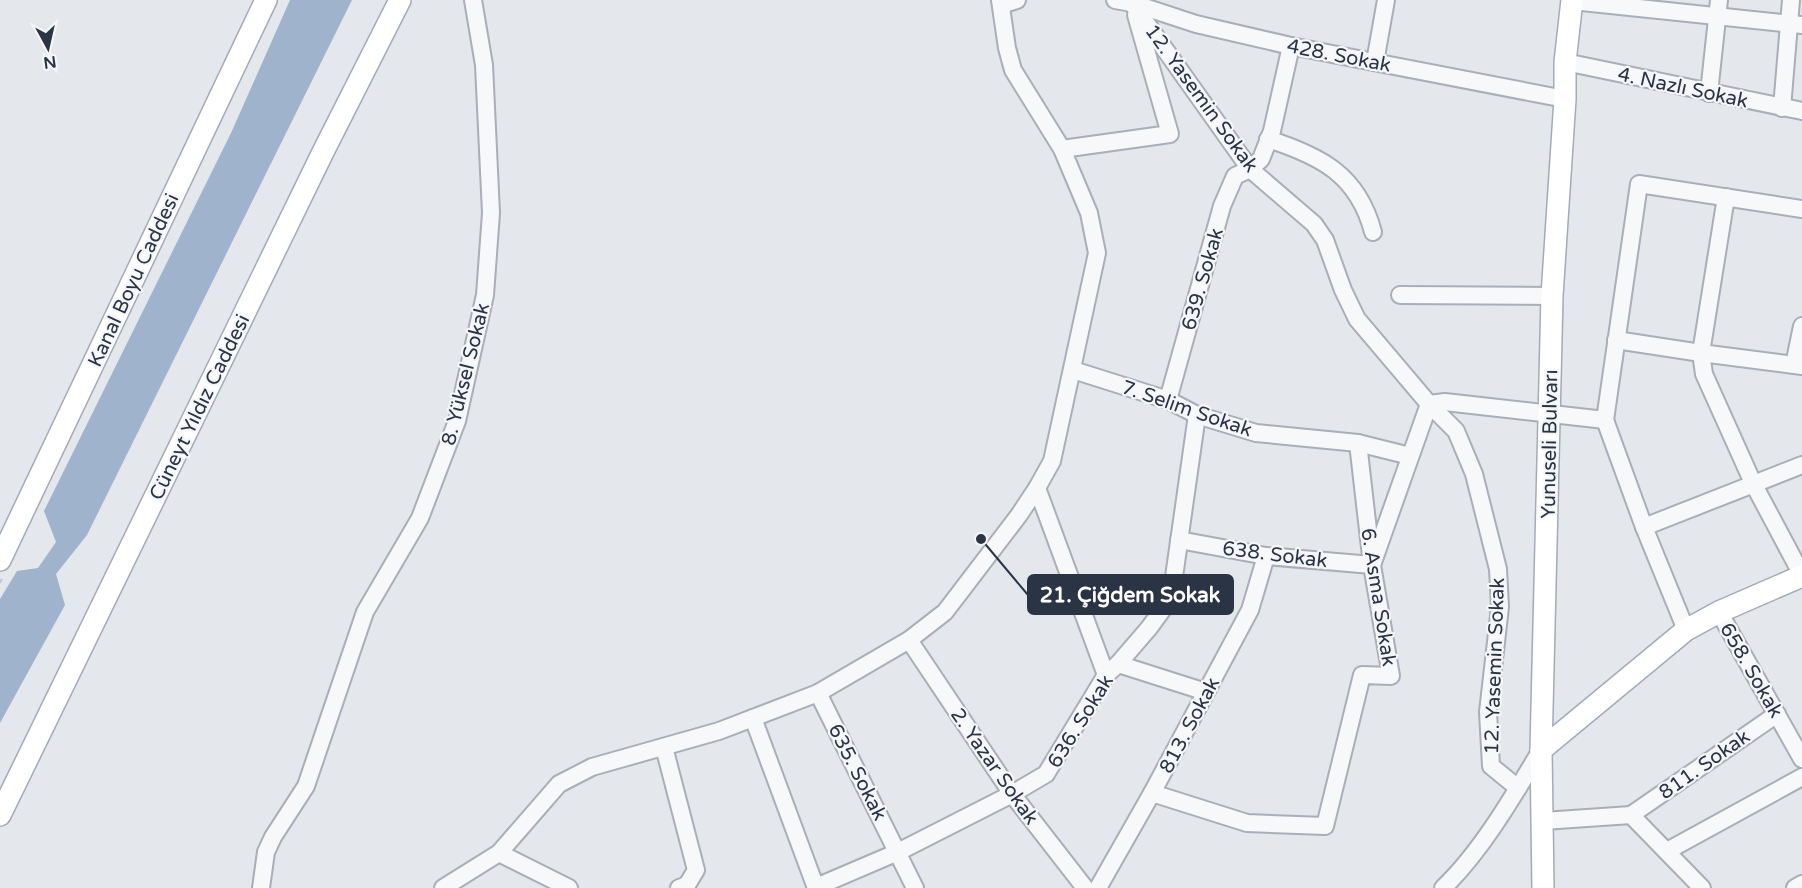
<svg xmlns="http://www.w3.org/2000/svg" width="1802" height="888" font-family="'Varela Round',sans-serif">
<style>
.water{fill:#9fb4cc}
.lines{fill:none;stroke-linecap:round;stroke-linejoin:round}
.minor-casing{stroke:#a9aeb7;stroke-width:20}
.major-casing{stroke:#a3abb8;stroke-width:24}
.path{stroke:#c2c5cb;stroke-width:2;stroke-dasharray:4.5 4.5;stroke-linecap:butt}
.minor{stroke:#f7f8fa;stroke-width:16}
.major{stroke:#fff;stroke-width:21}
.labels{text-anchor:middle;stroke-width:4.5;stroke-linejoin:round;paint-order:stroke}
.street-label{font-size:20px;fill:#2b3445;stroke:#f4f6f9}
.leader{fill:none;stroke:#2b3445;stroke-width:2}
.callout-dot{fill:#2b3445;stroke:#f4f6f9;stroke-width:2}
.callout{fill:#2b3445;stroke:#2b3445;stroke-width:2}
.callout-label{font-size:21px;text-anchor:middle;font-weight:bold;fill:#fff}
</style>
<rect width="100%" height="100%" fill="#e4e7ec"/>
<path class="water" d="M290,0H352L87,535L56,574L65,605L0,723V599L17,571L38,568L56,542L44,511L231,133Z"/>
<g class="lines">
<defs>
<g id="minor">
<path d="M1115,0L1132,3L1196,24L1291,46L1565,99"/>
<path d="M1572,1L1802,25"/>
<path d="M1132,3L1250,169L1314,224L1325,240L1343,290L1357,319L1429,404L1456,431L1474,474L1498,569L1500,607L1488,712L1491,766L1518,788"/>
<path d="M1002,5L1017,0"/>
<path d="M1375,62L1386,0"/>
<path d="M1565,62L1802,111"/>
<path d="M1709,93L1719,0"/>
<path d="M1782,108L1791,0"/>
<path d="M1268,139C1321,156 1358,175 1373,232"/>
<path d="M1062,149L1170,134L1136,15"/>
<path d="M1726,197L1701,353L1704,374L1753,483L1802,575"/>
<path d="M1400,295L1552,296"/>
<path d="M1616,340L1701,353L1802,366"/>
<path d="M1794,365L1802,326"/>
<path d="M1073,370L1168,400L1197,415L1256,433L1358,443L1410,456"/>
<path d="M1168,400L1222,206L1235,176L1250,169L1261,159L1272,131L1291,46"/>
<path d="M1605,420L1644,527L1686,630"/>
<path d="M1037,488L1106,675"/>
<path d="M1644,527L1802,465"/>
<path d="M1179,540L1266,556L1372,565L1429,404L1445,402L1605,420L1639,184L1802,209"/>
<path d="M1719,612L1802,759"/>
<path d="M909,640L1012,794L1085,888"/>
<path d="M1118,664L1206,692"/>
<path d="M818,693L915,888"/>
<path d="M753,718L816,888"/>
<path d="M664,747L696,870L687,885L679,888"/>
<path d="M1152,793L1247,823L1325,826L1362,675L1391,676L1372,565L1358,443"/>
<path d="M1631,815L1777,714"/>
<path d="M1543,821L1631,815L1702,888"/>
<path d="M1667,851L1802,777"/>
<path d="M499,853L569,888"/>
<path d="M816,887L898,852L1012,794L1046,774L1106,675L1118,664L1149,628L1171,598L1197,415"/>
<path d="M261,888L266,852L273,837L306,786L365,612L420,518L457,421L485,295L491,213L484,65L473,0"/>
<path d="M443,888L499,853L559,784L592,767L719,731L818,693L909,640L945,612L1019,515L1037,488L1052,461L1097,253L1089,213L1062,149L1013,70L1007,48L1000,0"/>
<path d="M1098,888L1152,793L1250,610L1266,556"/>
<path d="M1443,888C1481,852 1514,795 1541,750"/>
<path d="M1795,888L1802,884"/>
</g>
<g id="major">
<path d="M0,560L266,0"/>
<path d="M1541,750L1686,630L1719,612L1802,576"/>
<path d="M0,815L323,152L400,0"/>
<path d="M1543,888L1541,750L1552,296L1565,99V62L1572,0"/>
</g>
</defs>
<use href="#minor" class="minor-casing"/>
<use href="#major" class="major-casing"/>
<path class="path" d="M0,583L3,576"/>
<use href="#minor" class="minor"/>
<use href="#major" class="major"/>
</g>
<g class="labels">
<g class="street-label">
<text transform="translate(1339 55) rotate(11)" y="7">428. Sokak</text>
<text transform="translate(1683 87) rotate(12)" y="7">4. Nazlı Sokak</text>
<text transform="translate(1202 98) rotate(54)" y="7">12. Yasemin Sokak</text>
<text transform="translate(1202 279) rotate(-74)" y="7">639. Sokak</text>
<text transform="translate(133 280) rotate(-65)" y="7">Kanal Boyu Caddesi</text>
<text transform="translate(465 374) rotate(-76)" y="7">8. Yüksel Sokak</text>
<text transform="translate(199 407) rotate(-64)" y="7">Cüneyt Yıldız Caddesi</text>
<text transform="translate(1187 408) rotate(19)" y="7">7. Selim Sokak</text>
<text transform="translate(1549 444) rotate(-89)" y="7">Yunuseli Bulvarı</text>
<text transform="translate(1275 554) rotate(7)" y="7">638. Sokak</text>
<text transform="translate(1379 597) rotate(81)" y="7">6. Asma Sokak</text>
<text transform="translate(1494 666) rotate(-88)" y="7">12. Yasemin Sokak</text>
<text transform="translate(1752 670) rotate(60)" y="7">658. Sokak</text>
<text transform="translate(1080 721) rotate(-58)" y="7">636. Sokak</text>
<text transform="translate(1189 725) rotate(-62)" y="7">813. Sokak</text>
<text transform="translate(1704 764) rotate(-35)" y="7">811. Sokak</text>
<text transform="translate(995 766) rotate(55)" y="7">2. Yazar Sokak</text>
<text transform="translate(858 772) rotate(63)" y="7">635. Sokak</text>
</g>
</g>
<path class="leader" d="M981 539L1028 595"/>
<circle class="callout-dot" cx="981" cy="539" r="6"/>
<rect class="callout" x="1028" y="575" width="205" height="39" rx="6"/>
<g class="callout-label">
<text x="1130" y="602">21. Çiğdem Sokak</text>
</g>
<g transform="translate(48 48) rotate(172)" stroke="#f4f6f9" stroke-width="4.5" paint-order="stroke">
<path d="M0-4.5L10 22L0 15L-10 22Z" fill="#2b3445"/>
<text y="-9" font-size="16" font-weight="bold" text-anchor="middle" fill="#2b3445">N</text>
</g>
</svg>
